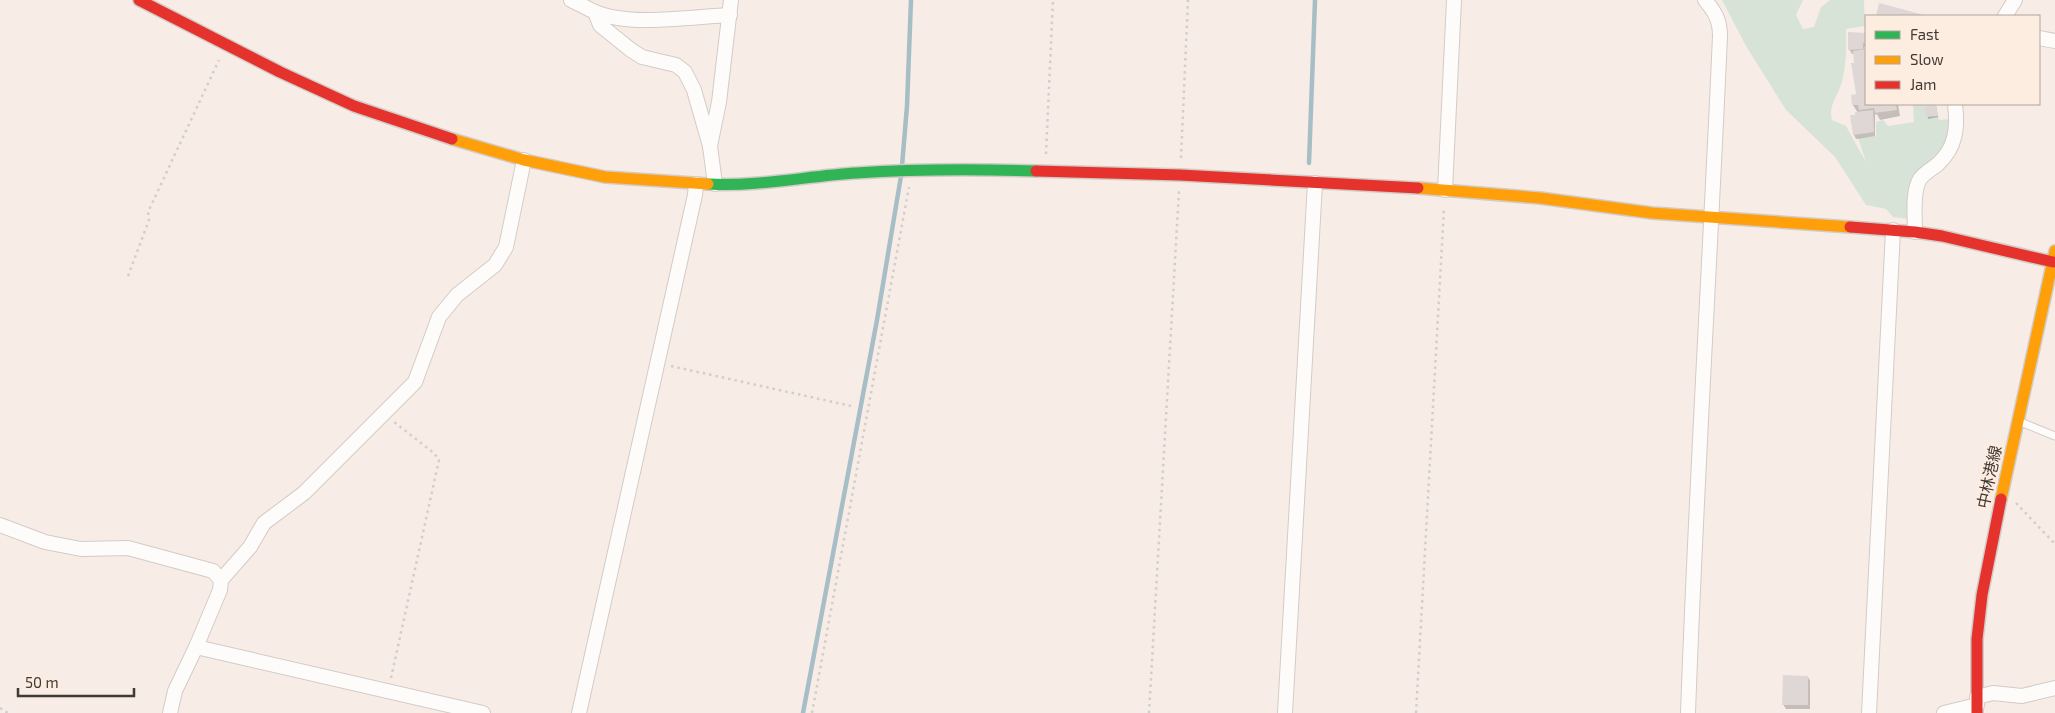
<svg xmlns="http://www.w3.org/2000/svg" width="2055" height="713" font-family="'Exo 2','Noto Sans JP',sans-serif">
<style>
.green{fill:#d8e3d8}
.shadow{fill:#0003}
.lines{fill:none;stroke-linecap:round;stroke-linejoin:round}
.stream{stroke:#a7bec6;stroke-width:4.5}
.building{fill:#ded7d6}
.lane-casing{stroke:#d3cbc6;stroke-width:9}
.street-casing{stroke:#d3cbc6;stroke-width:16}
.fast-casing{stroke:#d3cbc6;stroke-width:14}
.slow-casing{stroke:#d3cbc6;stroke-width:14}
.jam-casing{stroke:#d3cbc6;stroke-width:14}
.path{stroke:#d1cecb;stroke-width:2.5;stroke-dasharray:2.5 4;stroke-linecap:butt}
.lane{stroke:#fefcfb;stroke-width:7}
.street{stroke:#fefcfb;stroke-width:14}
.fast{stroke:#30b455;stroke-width:11}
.slow{stroke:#ff9f0a;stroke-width:11}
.jam{stroke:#e5322d;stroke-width:11}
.labels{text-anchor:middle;stroke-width:5;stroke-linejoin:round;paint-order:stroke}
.street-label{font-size:16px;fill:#403934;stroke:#fdece0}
</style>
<rect width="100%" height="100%" fill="#f7ede6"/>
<path class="green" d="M1722,0H1803L1796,15L1803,29L1814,27L1821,7L1830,0H1864L1865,26L1846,29C1847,48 1846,64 1842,82C1838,96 1828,105 1832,120L1846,126L1866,162L1858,138L1876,136V122L1883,120L1888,126L1914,122L1913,104H1936L1939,120L1949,119V136L1944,150L1919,173L1908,219L1893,217L1886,209L1866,205L1835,157L1786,110L1746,46Z"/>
<g class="shadow">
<path d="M1849,33L1866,34V47H1864V51H1866V104H1898L1900,116L1880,120L1877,114L1875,115V136L1856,139L1854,135L1858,113L1853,105L1857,95L1856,64L1854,54H1852L1849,49Z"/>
<path d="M1936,106L1938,117L1928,119L1926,108Z"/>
<path d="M1808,677L1810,681V709H1786L1783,704Z"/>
</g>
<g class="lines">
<g class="stream">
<path d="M1309,163L1315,0"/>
<path d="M902,166L907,106L911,0"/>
<path d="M803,713L877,320L901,176"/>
</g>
</g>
<g class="building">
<path d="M1879,3L1928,16H1876Z"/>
<path d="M1848,32L1866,33V43H1863V49L1848,50Z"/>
<path d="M1866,49V104H1896L1897,110L1875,113L1874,108L1859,110L1858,105H1852L1851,95L1856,94L1851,63H1854L1853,51Z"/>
<path d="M1936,105L1938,116L1926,117L1924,107Z"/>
<path d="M1873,110L1874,132L1853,135L1850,115H1855V112Z"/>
<path d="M1783,675L1808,676V705H1782Z"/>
</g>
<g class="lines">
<defs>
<path id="lane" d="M2018,421L2055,436"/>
<g id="street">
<path d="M571,0L595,12"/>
<path d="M2005,16L2015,0"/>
<path d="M2039,38L2055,41"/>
<path d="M710,146L694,90L685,72L676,65L642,57L631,50L600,25L595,12C631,27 690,17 730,15"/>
<path d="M715,184L710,146L719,102L731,0"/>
<path d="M1445,190L1454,0"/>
<path d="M1915,232C1915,218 1912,191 1920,179C1924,173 1933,168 1938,164C1956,147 1958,128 1955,104"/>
<path d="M0,525L45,542L81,549L128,548L213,571L221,580"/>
<path d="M196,647L483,713"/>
<path d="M1977,697L1993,693L2022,696L2055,688"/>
<path d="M170,713L175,691L196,647L220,590L221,580L250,547L264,523L304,493L415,382L439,317L457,295L495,265L506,247L524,160"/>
<path d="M579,713L695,195L696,184"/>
<path d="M1285,713L1315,183"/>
<path d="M1688,713C1696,487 1710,262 1720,36C1720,20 1715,12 1705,0"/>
<path d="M1869,713L1893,230"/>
<path d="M1944,713L1977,705"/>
</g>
<path id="fast" d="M708,184C758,187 807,176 856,173C916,169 976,169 1036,171"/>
<g id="slow">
<path d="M452,139L524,160L605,177L708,184"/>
<path d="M1418,188L1540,198L1652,213L1850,227"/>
<path d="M2001,499L2055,251"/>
</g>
<g id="jam">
<path d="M139,0L280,72L354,106L452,139"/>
<path d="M1036,171L1180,175L1418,188"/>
<path d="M1850,227L1915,232L1942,236L2053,262"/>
<path d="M1977,713V639L1982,595L2001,499"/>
</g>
</defs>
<use href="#lane" class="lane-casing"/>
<use href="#street" class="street-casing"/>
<use href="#fast" class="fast-casing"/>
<use href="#slow" class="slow-casing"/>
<use href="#jam" class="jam-casing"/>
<g class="path">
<path d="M1046,154L1053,0"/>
<path d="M1181,158L1188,0"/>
<path d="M128,276L149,220L148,212L219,60"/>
<path d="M671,366L851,406"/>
<path d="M2016,503L2055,544"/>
<path d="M391,678L439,460L434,453L394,422"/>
<path d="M0,708L8,713"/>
<path d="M812,713L909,187"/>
<path d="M1149,713L1179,191"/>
<path d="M1416,713L1444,208"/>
</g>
<use href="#lane" class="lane"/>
<use href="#street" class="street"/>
<use href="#fast" class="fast"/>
<use href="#slow" class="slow"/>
<use href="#jam" class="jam"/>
</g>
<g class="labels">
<g class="street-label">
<text transform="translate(1989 477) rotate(-78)" y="6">中林港線</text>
</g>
</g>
<rect x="1865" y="15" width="175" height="90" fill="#fdece0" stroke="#b1a49b"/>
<rect x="1875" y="31" width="25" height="8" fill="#30b455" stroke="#b1a49b"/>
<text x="1910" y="40" font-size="15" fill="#403934">Fast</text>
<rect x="1875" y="56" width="25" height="8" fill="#ff9f0a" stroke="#b1a49b"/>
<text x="1910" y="65" font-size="15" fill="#403934">Slow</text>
<rect x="1875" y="81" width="25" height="8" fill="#e5322d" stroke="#b1a49b"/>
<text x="1910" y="90" font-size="15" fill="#403934">Jam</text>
<path d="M18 688v8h116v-8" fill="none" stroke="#403934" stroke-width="2.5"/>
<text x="25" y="688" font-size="15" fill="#403934" stroke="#fdece0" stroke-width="4" paint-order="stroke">50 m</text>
</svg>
